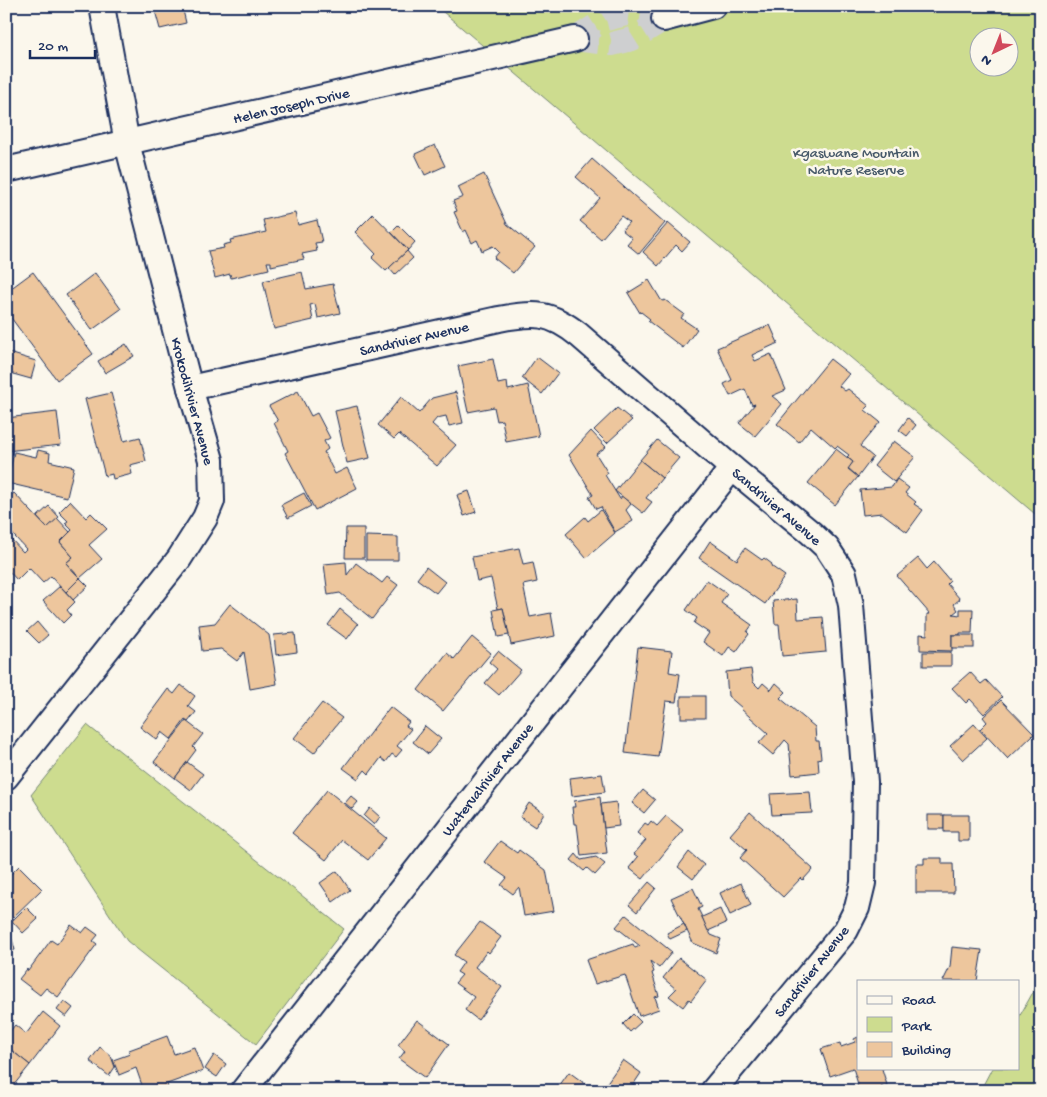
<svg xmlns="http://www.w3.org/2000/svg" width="1047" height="1097" font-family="'Gochi Hand',sans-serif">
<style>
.green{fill:#cddc8f;stroke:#748676;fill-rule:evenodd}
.building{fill:#edc69d;stroke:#1b2f5e}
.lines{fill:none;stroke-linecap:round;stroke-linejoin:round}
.street-tunnel{stroke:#cecfd0;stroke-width:24;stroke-dasharray:24 12;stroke-linecap:butt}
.street-casing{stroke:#1b2f5e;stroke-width:28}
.street{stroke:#fbf7ec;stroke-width:24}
.labels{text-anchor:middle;stroke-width:5;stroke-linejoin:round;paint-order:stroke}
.street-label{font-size:15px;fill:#1b2f5e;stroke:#fbf7ec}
.park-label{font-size:15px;fill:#485a6a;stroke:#fbf7ec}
</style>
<rect width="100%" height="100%" fill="#fbf7ec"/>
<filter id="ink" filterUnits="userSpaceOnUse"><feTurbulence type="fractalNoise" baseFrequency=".02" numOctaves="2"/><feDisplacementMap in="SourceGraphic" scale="10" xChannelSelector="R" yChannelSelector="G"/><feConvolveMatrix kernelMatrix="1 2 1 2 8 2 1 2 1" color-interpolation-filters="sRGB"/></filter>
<g filter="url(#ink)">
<g class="green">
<path d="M436,6H1041V519ZM980,38H1010V68H980Z"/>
<path d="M87,725L344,929L256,1044L127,941L31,795Z"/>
<path d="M1041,978V1091H980L992,1068H1018V1019Z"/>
</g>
<g class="building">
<path d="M182,6L186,23L160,29L154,7Z"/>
<path d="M435,145L445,166L425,175L415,154Z"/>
<path d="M592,159L665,223L639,254L627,244L632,238L622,230L629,222L621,216L601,239L580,221L600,198L576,177Z"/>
<path d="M484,174L507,224L535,247L513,273L494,258L499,252L493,246L482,251L477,240L472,243L466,230L463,232L454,212L457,211L453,201L463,197L458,187Z"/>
<path d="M295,213L298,225L317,220L322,242L315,243L317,251L302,254L304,259L271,266V262H267L269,269L231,278L230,274L215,278L208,251L224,248L223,245L231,243L230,240L266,232L263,220Z"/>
<path d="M373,214L408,250L386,271L372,258L376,254L355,232Z"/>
<path d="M668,223L690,242L682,251L676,245L658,266L643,252Z"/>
<path d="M398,225L415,242L408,250L391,232Z"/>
<path d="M407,251L413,258L395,275L389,268Z"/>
<path d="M33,272L93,354L57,380L6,311V292Z"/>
<path d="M302,272L306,289L333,284L340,313L318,318L315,304L310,305L313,320L274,329L263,281Z"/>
<path d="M95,273L121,309L92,330L66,295Z"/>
<path d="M649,280L661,300L663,301L665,300L684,314L681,318L697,329L683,348L648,321L650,319L641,312L640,313L628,293Z"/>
<path d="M770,325L778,343L752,355L755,361L771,354L786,390L772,396L782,404L755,436L739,423L755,404L752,405L745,389L730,396L724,384L732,380L717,348Z"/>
<path d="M126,344L134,356L105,373L98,361Z"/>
<path d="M6,352L36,361L31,379L6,372Z"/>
<path d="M537,357L558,373L542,394L522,378Z"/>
<path d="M493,359L498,384L507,382L508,390L528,385L539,436L506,442L502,420L497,421L494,407L468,412L458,366Z"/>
<path d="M830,359L849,374L839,386L845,391L848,389L869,406L865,410L880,422L860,446L873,457L858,477L848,468L853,462L847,457L849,455L837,446L835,448L811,427L799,442L777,424Z"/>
<path d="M298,391L311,416L317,413L330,438L324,441L328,449L324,452L335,474L347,468L357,488L315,510L285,453L288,451L274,423L278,421L269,406Z"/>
<path d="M456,392L463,423L449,426L446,416L437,418L432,424L456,445L437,466L399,434L394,439L378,425L401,397L419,413L432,398Z"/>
<path d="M111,393L124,441L140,437L146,461L130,465L132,474L113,479L112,474L105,476L85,399Z"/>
<path d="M357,406L370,458L347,463L335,411Z"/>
<path d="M617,408L632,420L607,443L594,430Z"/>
<path d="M57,412L61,445L6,451V418Z"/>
<path d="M908,418L916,425L907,436L899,430Z"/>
<path d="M591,431L606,447L596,454L608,473L605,475L620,499L622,496L631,504L626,510L633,521L615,532L601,507L596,509L589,497L593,495L569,455Z"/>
<path d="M657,440L679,458L662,478L640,460Z"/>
<path d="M894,441L915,457L894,482L874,466Z"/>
<path d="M836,449L853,462L848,469L858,477L835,505L808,483Z"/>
<path d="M38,450L50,453L49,461L74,467L67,497L7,483L14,452L36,457Z"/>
<path d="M640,460L662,478L646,498L652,502L643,513L615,491Z"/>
<path d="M897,479L909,488L905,493L916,502L914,504L923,510L907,532L882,513L863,515L860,490L892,487Z"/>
<path d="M469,491L476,512L464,516L457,495Z"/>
<path d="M14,493L47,528L57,518L70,532L60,542L73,557L66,563L80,578L66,592L51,576L43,583L29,568L17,580L6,568V544L11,539L23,552L26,549L6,527V500Z"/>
<path d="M304,493L311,506L288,518L281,505Z"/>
<path d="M70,501L86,518L91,513L107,529L89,545L102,559L80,578L66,563L73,557L60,542L72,530L65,523L68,521L59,512Z"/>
<path d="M49,506L59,517L47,528L37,517Z"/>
<path d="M601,510L615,533L586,558L566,534L585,517L588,521Z"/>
<path d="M346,528H364V558H345Z"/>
<path d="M366,536L398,537V560H366Z"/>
<path d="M710,541L737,560L745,548L762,560L764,558L772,564L771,566L785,576L765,604L699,558Z"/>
<path d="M519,548L523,564L533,562L537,582L523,585L530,617L551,613L555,636L511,645L503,608L498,609L491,578L477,581L472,557Z"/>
<path d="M918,558L927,569L934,562L950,581L947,584L960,599L954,604L958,610L953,614L960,615V609H973L972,633H960V635H952V651L920,650V634L927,635V614H930L897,576Z"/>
<path d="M346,562L347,575L356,563L382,583L387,577L398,585L372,619L340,593L328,595L324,564Z"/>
<path d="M426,567L445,582L436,593L417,579Z"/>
<path d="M80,578L88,586L73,600L66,592Z"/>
<path d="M707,580L727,594L721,603L752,625L747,632L749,634L736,652L729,647L723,656L703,642L709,633L694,623L697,618L686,610Z"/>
<path d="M60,586L75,602L67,610L71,615L63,623L43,601Z"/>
<path d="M797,599L798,619L823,617L826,652L782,656L779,624H775L773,601Z"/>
<path d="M230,604L269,635L277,684L250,689L244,652L237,661L221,649L202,651L199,625L215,623Z"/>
<path d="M503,608L509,635L498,637L493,610Z"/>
<path d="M340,609L358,624L347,639L328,625Z"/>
<path d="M37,622L48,635L39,643L27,631Z"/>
<path d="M295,633L297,652L276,655L274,635Z"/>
<rect x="952" y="635" width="22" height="13"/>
<path d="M472,637L491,653L443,711L418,690L447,653L454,659Z"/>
<path d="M638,647L672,651L669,672L680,674L676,702L666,701L658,757L625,753Z"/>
<path d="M498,651L521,670L499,695L485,683L497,669L489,662Z"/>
<rect x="923" y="652" width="28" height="14"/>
<path d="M751,669L753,682L759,688L763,683L771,690L776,683L786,692L780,698L815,727L816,741H819L821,758L818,759L819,772L792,775L789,744L785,740L773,755L759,743L768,733L741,709L742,708L728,696L726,672Z"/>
<path d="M970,672L981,684L986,680L1002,697L984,714L970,699L966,703L952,688Z"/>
<path d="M181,685L195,696L188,706L196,712L188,722L185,720L171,739L162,732L157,740L140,727L168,689L174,694Z"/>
<rect x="681" y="696" width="24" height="22"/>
<path d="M1001,700L1034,734L1008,759L980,729L987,722L983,717Z"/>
<path d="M322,703L342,718L314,753L294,738Z"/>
<path d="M390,707L409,722L406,726L411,729L397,746L402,750L396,757L392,754L386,762L381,758L369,774L365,770L358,779L343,768Z"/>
<path d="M186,721L203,734L193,747L196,750L175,778L154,762Z"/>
<path d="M974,724L987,738L963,760L950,746Z"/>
<path d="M425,726L441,739L428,754L413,742Z"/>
<path d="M187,762L203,774L191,790L175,778Z"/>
<path d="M602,774L605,792L572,796L570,778Z"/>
<path d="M327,790L386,838L368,860L342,840L326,860L292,833Z"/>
<path d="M643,790L655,800L644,813L632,803Z"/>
<path d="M810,792L812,813L772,815L770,794Z"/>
<path d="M351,796L358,802L352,809L345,803Z"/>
<path d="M600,797L607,853L581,856L577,824H574L572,807H575L574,801Z"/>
<path d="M616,802L619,826L604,828L601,804Z"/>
<path d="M529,803L544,813L535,827L520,817Z"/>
<path d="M370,808L380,817L374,825L364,816Z"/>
<path d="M750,812L813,869L803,880L801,878L783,897L740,858L747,850L730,835Z"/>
<rect x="928" y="815" width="16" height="14"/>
<path d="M944,815H969V841H958V832H944Z"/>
<path d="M666,816L683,830L643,879L629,868L638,857L634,854L646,840L637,833L645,823L648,825L651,821L657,826Z"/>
<path d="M500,841L517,853L519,850L546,870L554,911L524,916L519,887L513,894L501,885L507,878L484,862Z"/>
<path d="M689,852L704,865L693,879L678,867Z"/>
<path d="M576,854L581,860L596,857L605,864L595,875L587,868L584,871L571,860Z"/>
<path d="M924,858H942V864H953L954,893H916V864H924Z"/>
<path d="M19,866L42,889L6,924V879Z"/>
<path d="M337,871L350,890L333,902L320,883Z"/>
<path d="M649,882L656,888L637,912L629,905Z"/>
<path d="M741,883L751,905L730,915L720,893Z"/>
<path d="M693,888L702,907L698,909L711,935L721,939L716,953L693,943L671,898Z"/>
<path d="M26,907L38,919L23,933L12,921Z"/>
<path d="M720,909L726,923L708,931L702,917Z"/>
<path d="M626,915L672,952L659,968L650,961L654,972L652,973L659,996L655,997L659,1009L639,1016L625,975L595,984L586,960L633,944L635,948L640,946L616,927Z"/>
<path d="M480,922L501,937L489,953L487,951L475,967L502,987L478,1020L465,1010L474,997L455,983L462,975L457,972L464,962L454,955Z"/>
<path d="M684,924L687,931L670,939L667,933Z"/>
<path d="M71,925L82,933L87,927L98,935L93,941L97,944L58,997L46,988L40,995L19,979L27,969L28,971L51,940L57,944Z"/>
<path d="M12,939L15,950L6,952V940Z"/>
<path d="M952,947L982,950L977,981H943L950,967Z"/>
<path d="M679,958L707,980L691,1001L689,999L683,1007L669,996L676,989L663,978Z"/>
<path d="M64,1001L73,1008L66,1017L57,1010Z"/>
<path d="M43,1012L60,1026L30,1065L6,1046V1036L15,1025L26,1034Z"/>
<path d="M633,1014L641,1022L630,1032L623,1024Z"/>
<path d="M417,1020L449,1044L425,1078L399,1059L405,1051L398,1045Z"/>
<path d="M167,1036L174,1054L194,1047L203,1071L167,1084L168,1088L159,1091H144L136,1068L119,1075L113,1060L130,1054L129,1050Z"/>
<path d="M858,1037V1068H884L882,1069L887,1085L882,1086L880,1091H855L858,1084L853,1068L830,1076L821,1049L840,1043L841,1047L855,1042L854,1039Z"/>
<path d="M6,1046L30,1065L9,1091H6Z"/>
<path d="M100,1047L111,1056L115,1067L109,1076L90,1061Z"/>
<path d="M214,1055L226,1064L217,1077L205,1069Z"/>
<path d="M623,1060L641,1073L629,1091H601Z"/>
<path d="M569,1072L595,1091H559L557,1089Z"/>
</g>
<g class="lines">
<g class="street-tunnel">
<path d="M575,39L606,19L626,14L664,19"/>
<path d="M575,39L612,44L632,39L664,19"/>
</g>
<defs>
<g id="street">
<path d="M664,19L713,6"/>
<path d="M6,170L575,39"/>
<path d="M190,388L499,319C535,312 550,312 579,335L732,468L811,533L827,548L844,574L851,605L865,782L863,883L857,908L846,930L713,1091"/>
<path d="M6,777L179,559L205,518L212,501L211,460L190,388L127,143L102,6"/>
<path d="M243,1091L732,468"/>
</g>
</defs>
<use href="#street" class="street-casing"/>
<use href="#street" class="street"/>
</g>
</g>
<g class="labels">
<g class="street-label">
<text transform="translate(291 105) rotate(-13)" y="5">Helen Joseph Drive</text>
<text transform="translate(414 338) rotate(-13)" y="5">Sandrivier Avenue</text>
<text transform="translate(193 401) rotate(75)" y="5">Krokodilrivier Avenue</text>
<text transform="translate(777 506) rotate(40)" y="5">Sandrivier Avenue</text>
<text transform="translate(487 779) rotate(-52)" y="5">Watervalrivier Avenue</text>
<text transform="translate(811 971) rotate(-52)" y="5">Sandrivier Avenue</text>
</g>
<g class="park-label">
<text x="856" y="157">Kgaswane Mountain<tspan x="856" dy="17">Nature Reserve</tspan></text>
</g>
</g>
<rect width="1047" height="1097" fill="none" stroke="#fbf7ec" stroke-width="25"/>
<rect x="12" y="12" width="1022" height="1072" fill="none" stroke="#1b2f5e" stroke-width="2" filter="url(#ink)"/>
<rect x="857" y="980" width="162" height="90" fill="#fbf7ec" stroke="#a1a7b3"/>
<rect x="867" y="996" width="25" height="8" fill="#fbf7ec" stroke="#a1a7b3"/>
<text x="902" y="1004" font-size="15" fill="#1b2f5e">Road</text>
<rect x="867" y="1017" width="25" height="15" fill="#cddc8f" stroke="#a1a7b3"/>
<text x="902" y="1030" font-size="15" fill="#1b2f5e">Park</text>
<rect x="867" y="1042" width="25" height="15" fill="#edc69d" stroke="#a1a7b3"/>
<text x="902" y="1054" font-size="15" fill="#1b2f5e">Building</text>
<g transform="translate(994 52) rotate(223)"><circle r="24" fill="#fbf7ec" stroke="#a1a7b3"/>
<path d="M0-4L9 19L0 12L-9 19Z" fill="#d1495b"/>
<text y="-8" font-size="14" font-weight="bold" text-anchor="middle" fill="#1b2f5e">N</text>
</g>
<path d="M30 50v8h65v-8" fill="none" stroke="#1b2f5e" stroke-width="2.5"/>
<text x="38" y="50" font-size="15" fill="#1b2f5e" stroke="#fbf7ec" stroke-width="4" paint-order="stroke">20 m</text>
</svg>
